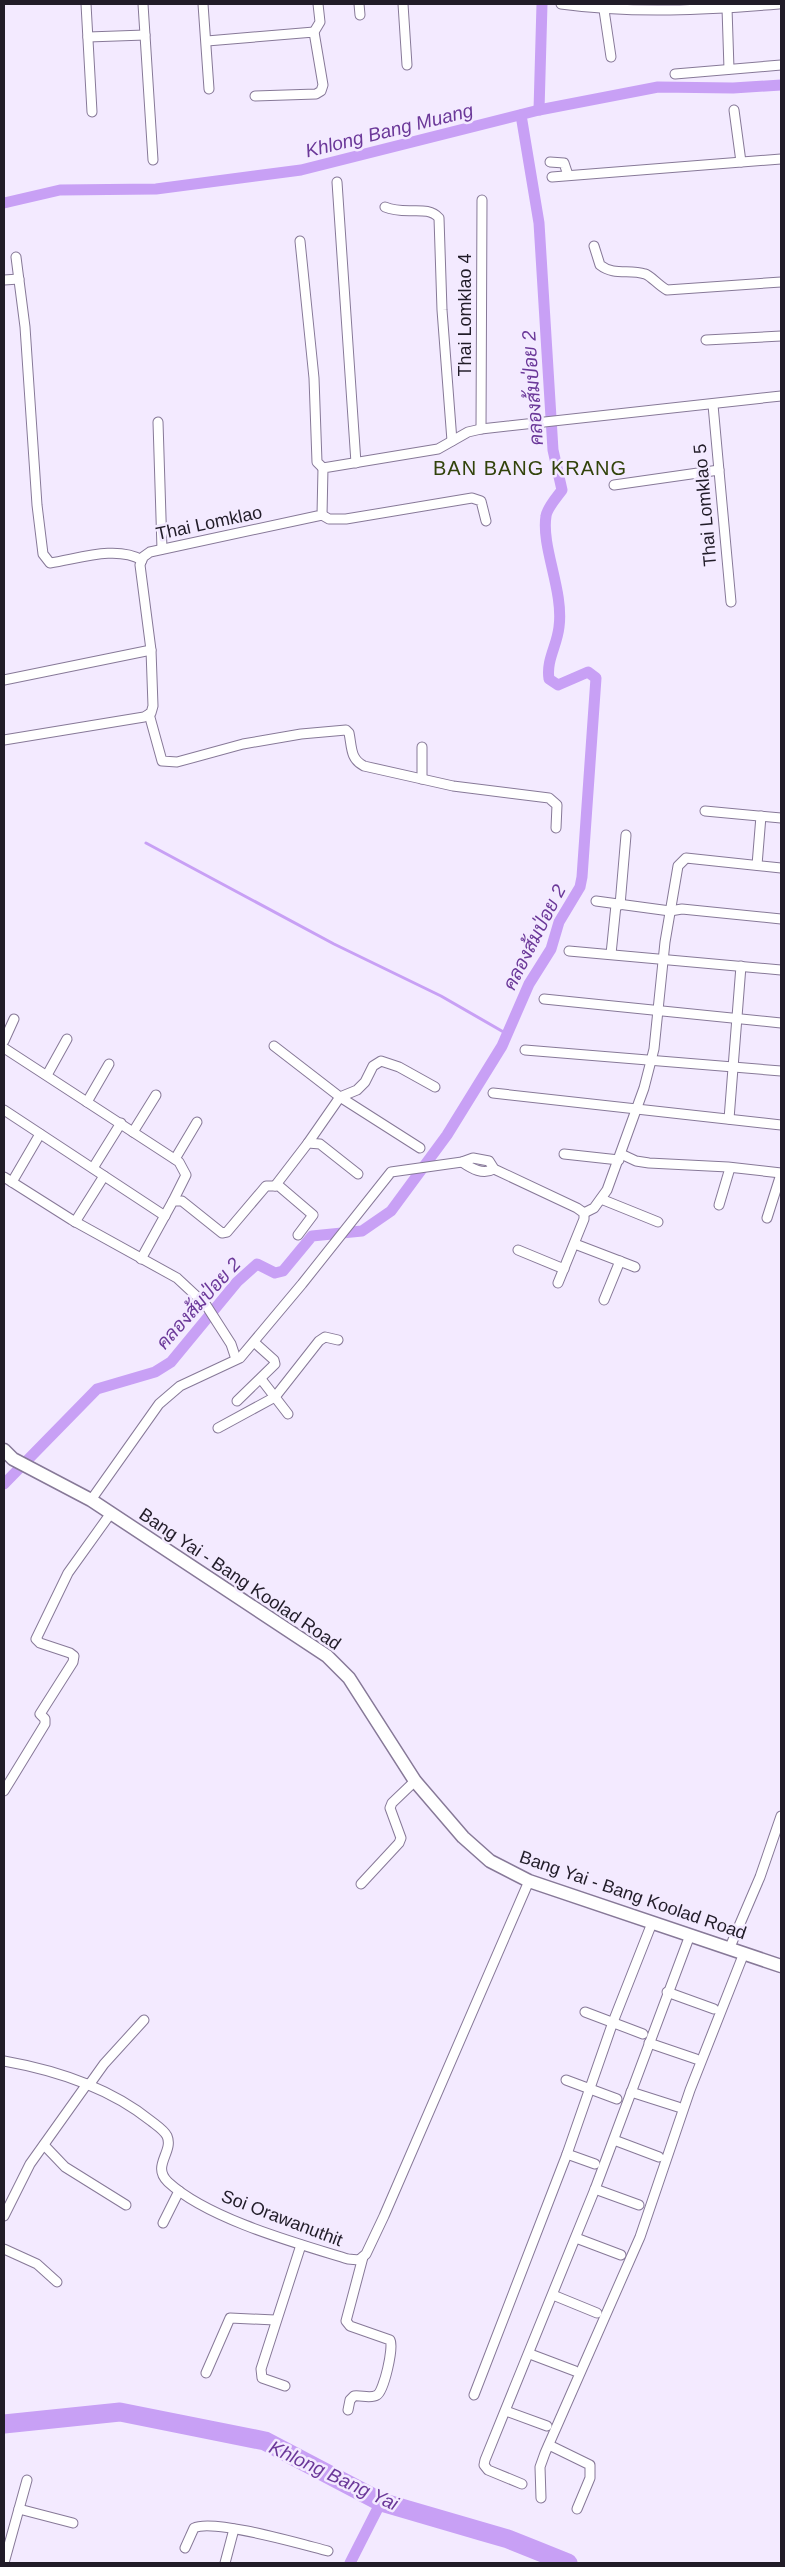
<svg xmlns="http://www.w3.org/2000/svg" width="785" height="2567" font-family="Arial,Sarabun,sans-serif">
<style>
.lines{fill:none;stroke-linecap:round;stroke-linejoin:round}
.stream{stroke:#c8a0f5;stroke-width:3}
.canal{stroke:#c8a0f5;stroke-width:11}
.river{stroke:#c8a0f5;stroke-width:19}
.street-casing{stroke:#877998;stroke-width:11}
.secondary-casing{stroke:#877998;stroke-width:15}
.street{stroke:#fff;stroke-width:9}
.secondary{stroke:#fff;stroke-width:12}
.labels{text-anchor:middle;stroke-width:5;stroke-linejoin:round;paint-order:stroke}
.street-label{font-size:18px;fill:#211c28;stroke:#f3eaff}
.water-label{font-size:19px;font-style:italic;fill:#6b3899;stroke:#f3eaff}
.quarter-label{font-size:20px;letter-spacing:1px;fill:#32430b;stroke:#f3eaff}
</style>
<rect width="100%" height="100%" fill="#f3eaff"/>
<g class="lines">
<path class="stream" d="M146,843L334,944L441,996L507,1034"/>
<g class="canal">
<path d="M539,110L542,4"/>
<path d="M4,203L60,190L156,189L301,170L539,110L658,87L733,88L781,85"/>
<path d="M4,1484L97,1389L155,1372L171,1362L237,1282L257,1264L275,1273L283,1271L312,1236L362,1231L391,1211L447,1135L502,1046L529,984L551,949L559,922L580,887L582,877L596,678L588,672L558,685L549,679C546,660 557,646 559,627C564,591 541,547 546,516C547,508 557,497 562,490L553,450L539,223L521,115"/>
<path d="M350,2563L381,2502"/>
</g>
<path class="river" d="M4,2424L120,2412L265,2441L381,2502L508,2539L568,2563"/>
<defs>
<g id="street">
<path d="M86,4L92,112"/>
<path d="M143,4L153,160"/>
<path d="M203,4L209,89"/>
<path d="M359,4L360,15"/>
<path d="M403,4L407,65"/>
<path d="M561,4C634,14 706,10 779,4"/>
<path d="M727,8L729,69"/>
<path d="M604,10L611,57"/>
<path d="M314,32L320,22L318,4"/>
<path d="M88,37L145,35"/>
<path d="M207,41L314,32L323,85L321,91L316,94L255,96"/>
<path d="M675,74L781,65"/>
<path d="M734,110L741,162"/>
<path d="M550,162L564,163L568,175"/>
<path d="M552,177L781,159"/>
<path d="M337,182L356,463"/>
<path d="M385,207C406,216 427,204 439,218L442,310L452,441"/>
<path d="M300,241L314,378L317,462L323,468"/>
<path d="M594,246L600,265C614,276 629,269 645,274C650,275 659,286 667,290L781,282"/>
<path d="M16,257L25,327L37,505L43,554L50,563C78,559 116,545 142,560"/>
<path d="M4,280L19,279"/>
<path d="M706,340L781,336"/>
<path d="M713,405L731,602"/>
<path d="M158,422L162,549"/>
<path d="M481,429L482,200"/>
<path d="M614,485L719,470"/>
<path d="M322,515L329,519H346L472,498L481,501L486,521"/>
<path d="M4,680L151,650"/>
<path d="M149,714L162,761L177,762L243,744L301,734L346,730L349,733C352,747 350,759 364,766L453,786L549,798L557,805L556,828"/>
<path d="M4,740L144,717L151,713L153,706L151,650L140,565L143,557L150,552L322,515L323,468L438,449L468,432L481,429L781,396"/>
<path d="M422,747V779"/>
<path d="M705,811L781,818"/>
<path d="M757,865L761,816"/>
<path d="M596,901L670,911L682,909L781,919"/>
<path d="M620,905L626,835"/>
<path d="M569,951L781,970"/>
<path d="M611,954L616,905"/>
<path d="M544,999L781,1023"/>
<path d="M4,1041L14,1019"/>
<path d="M274,1046L340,1097L420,1148"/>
<path d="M4,1048L179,1162L186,1175L173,1201"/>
<path d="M525,1050L781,1071"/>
<path d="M47,1075L67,1039"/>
<path d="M493,1093L781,1125"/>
<path d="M87,1102L109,1064"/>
<path d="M4,1110L165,1216"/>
<path d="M729,1119L741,966"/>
<path d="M133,1132L156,1095"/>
<path d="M308,1143L340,1097L357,1090L365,1082L373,1066L381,1061L399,1067L435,1087"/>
<path d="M564,1154L619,1160"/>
<path d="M621,1154L636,1161L649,1163L728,1167L781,1173"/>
<path d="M175,1159L197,1122"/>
<path d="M462,1162C472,1169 483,1175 494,1169"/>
<path d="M93,1168L121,1123"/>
<path d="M4,1177L72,1220L177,1278L206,1305L231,1344L236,1359"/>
<path d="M12,1182L40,1134"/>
<path d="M275,1186L308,1143L320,1144L358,1174"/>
<path d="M601,1199L658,1222"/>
<path d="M719,1205L730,1168"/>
<path d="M584,1213L594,1208L607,1190L644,1088L654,1049L665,942L678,866L686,858L781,868"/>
<path d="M767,1218L781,1174"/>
<path d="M75,1222L104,1176"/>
<path d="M575,1244L635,1267"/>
<path d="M518,1250L564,1269"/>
<path d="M141,1259L173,1201H182L222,1233L227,1232L266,1186H279L313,1215L298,1235"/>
<path d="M604,1300L620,1261"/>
<path d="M261,1379L288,1414"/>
<path d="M237,1401L275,1364L274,1360L254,1342"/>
<path d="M218,1428L275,1397L319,1341L325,1337L338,1340"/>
<path d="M91,1500L159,1404L180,1386L240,1358L302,1284L391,1172L462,1162L473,1158L489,1161L494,1169L577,1208L584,1213V1219L558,1283"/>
<path d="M4,1791L45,1724V1719L40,1714L73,1662L74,1656L70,1653L40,1643L36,1639L68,1573L111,1513"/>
<path d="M361,1884L399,1843L401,1838L390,1808L392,1803L415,1781"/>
<path d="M730,1947L760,1877L781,1816"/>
<path d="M667,1992L714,2009"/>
<path d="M585,2012L643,2034"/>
<path d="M649,2043L696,2059"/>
<path d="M4,2061C55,2070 110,2088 151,2121C156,2125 164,2130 167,2136C174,2152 151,2166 168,2182C208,2219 296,2243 348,2259L359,2260L366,2254L384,2216L529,1881"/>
<path d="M566,2080L617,2099"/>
<path d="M89,2085L104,2064L144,2020"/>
<path d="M631,2092L678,2107"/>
<path d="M614,2140L659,2157"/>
<path d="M44,2145L65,2167L126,2205"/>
<path d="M567,2154L595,2164"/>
<path d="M595,2189L639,2205"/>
<path d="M4,2216L30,2164L87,2084"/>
<path d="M163,2223L179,2191"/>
<path d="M576,2238L621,2255"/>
<path d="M4,2249L37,2264L57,2282"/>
<path d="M553,2295L597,2313"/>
<path d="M530,2354L575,2371"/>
<path d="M206,2373L230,2318L275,2320"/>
<path d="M285,2386L262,2378L261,2369L301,2245"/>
<path d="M474,2395L567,2154L613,2022L652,1923"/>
<path d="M348,2410L350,2400L354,2396C361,2395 371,2399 377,2395C384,2391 394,2347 390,2340L350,2326L346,2321L363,2257"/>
<path d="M506,2411L547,2426"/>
<path d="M549,2445L590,2465V2478L577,2509"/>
<path d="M522,2484L488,2470L484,2465L485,2460L595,2189L690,1935"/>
<path d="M541,2498L540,2467L545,2453L640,2237L690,2090L744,1953"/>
<path d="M19,2509L73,2523"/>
<path d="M185,2548L194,2528C213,2518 304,2545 328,2551"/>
<path d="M4,2563L27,2480"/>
<path d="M225,2563L234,2529"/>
</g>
<path id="secondary" d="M4,1450L13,1459L91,1500L327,1656L349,1678L415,1781L463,1837L490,1861L529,1881L781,1966"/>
</defs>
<use href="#street" class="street-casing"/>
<use href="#secondary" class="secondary-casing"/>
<use href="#street" class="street"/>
<use href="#secondary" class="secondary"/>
</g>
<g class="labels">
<g class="street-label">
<text transform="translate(465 315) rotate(-90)" y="6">Thai Lomklao 4</text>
<text transform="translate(705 505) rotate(-95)" y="6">Thai Lomklao 5</text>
<text transform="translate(209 523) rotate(-12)" y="6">Thai Lomklao</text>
<text transform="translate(240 1579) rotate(34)" y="6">Bang Yai - Bang Koolad Road</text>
<text transform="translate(633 1895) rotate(19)" y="6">Bang Yai - Bang Koolad Road</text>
<text transform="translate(282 2218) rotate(21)" y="6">Soi Orawanuthit</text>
</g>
<g class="water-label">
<text transform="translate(389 130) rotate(-14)" y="7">Khlong Bang Muang</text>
<text transform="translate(532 388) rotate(-94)" y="7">คลองส้มป่อย 2</text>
<text transform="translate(534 937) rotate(-63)" y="7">คลองส้มป่อย 2</text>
<text transform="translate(198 1303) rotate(-48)" y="7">คลองส้มป่อย 2</text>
<text transform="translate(334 2475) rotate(25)" y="7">Khlong Bang Yai</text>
</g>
<g class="quarter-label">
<text x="530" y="475">BAN BANG KRANG</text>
</g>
</g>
<rect width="785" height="2567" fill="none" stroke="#211c28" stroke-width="10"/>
</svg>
